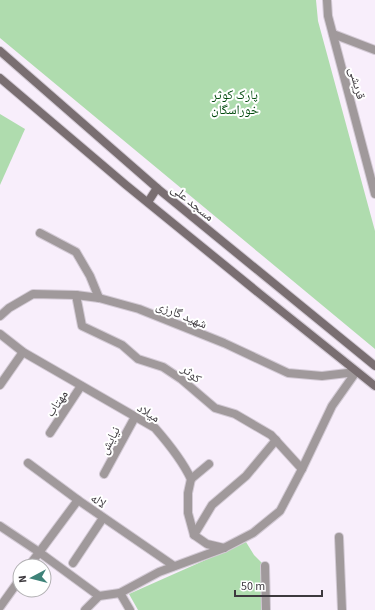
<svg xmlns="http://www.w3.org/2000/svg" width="375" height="610" font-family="'Source Sans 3','Noto Naskh Arabic',sans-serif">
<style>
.green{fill:#afdcae}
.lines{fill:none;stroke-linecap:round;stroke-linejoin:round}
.minor-casing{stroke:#d3cad5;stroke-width:10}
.tertiary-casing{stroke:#d3cad5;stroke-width:10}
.secondary-casing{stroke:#d3cad5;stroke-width:10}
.minor{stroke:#a0999b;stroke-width:8}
.tertiary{stroke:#a0999b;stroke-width:8}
.secondary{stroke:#796e71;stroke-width:8}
.labels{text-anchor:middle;stroke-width:4;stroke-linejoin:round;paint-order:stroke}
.street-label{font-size:13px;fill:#3d393e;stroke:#fff}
.park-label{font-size:13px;fill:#01490c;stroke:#fff}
</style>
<rect width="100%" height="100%" fill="#f8eefb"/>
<g class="green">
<path d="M0,0H316L318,21L375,231V349L0,38Z"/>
<path d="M0,114L25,129L0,185Z"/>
<path d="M246,542L254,555L262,563L263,610H138L129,594Z"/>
</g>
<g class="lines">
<defs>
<g id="minor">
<path d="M333,34L375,50"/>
<path d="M40,233L76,252L90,276L99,298"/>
<path d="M76,295L82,326L122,345L138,359L163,367L181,379L215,408L235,414L271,435L302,469"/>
<path d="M0,316L9,308L33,294L76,295L99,298L139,309L224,343L288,373L322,376L356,372"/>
<path d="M0,334L23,352L155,428C169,444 182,460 191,479L188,493V513L194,535L207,544L224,548"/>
<path d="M0,385L23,352"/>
<path d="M50,433L81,386"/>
<path d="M28,463L78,500"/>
<path d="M104,474L135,417"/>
<path d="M191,479L209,464"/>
<path d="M0,526L39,552L99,596"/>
<path d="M194,535L212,505L246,476L276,440"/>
<path d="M339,537L342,610"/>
<path d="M73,563L103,518"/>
<path d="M29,566L78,500L174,566"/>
<path d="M265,566L266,610"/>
<path d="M120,593L130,610"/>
<path d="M0,607L20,579"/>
<path d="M85,610L99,596L120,593L159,572L224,548L253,533L280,511L302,469L332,406L356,372"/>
</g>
<path id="tertiary" d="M327,0L328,16L375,194"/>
<g id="secondary">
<path d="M0,51L157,188L375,366"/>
<path d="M0,78L126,185L260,294L375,386"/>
<path d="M148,202L157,188"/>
</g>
</defs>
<use href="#minor" class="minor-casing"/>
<use href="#tertiary" class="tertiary-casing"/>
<use href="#secondary" class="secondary-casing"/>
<use href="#minor" class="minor"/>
<use href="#tertiary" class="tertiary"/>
<use href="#secondary" class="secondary"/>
</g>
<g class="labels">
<g class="street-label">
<text transform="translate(358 83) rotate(75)" y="5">قریشی</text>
<text transform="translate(193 202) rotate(39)" y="5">مسجد علی</text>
<text transform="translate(182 314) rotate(22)" y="5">شهید گارزی</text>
<text transform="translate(192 373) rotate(39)" y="5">کوثر</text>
<text transform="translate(56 403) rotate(-56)" y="5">مهتاب</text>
<text transform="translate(149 412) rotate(32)" y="5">میلاد</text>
<text transform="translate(109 440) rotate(-62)" y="5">نیایش</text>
<text transform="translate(99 500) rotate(35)" y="5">لاله</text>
</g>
<g class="park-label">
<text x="235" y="99">پارک کوثر<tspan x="235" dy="15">خوراسگان</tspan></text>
</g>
</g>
<g transform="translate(32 578) rotate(263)"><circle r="19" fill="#ffffff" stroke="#b1b0b2"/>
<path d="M0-3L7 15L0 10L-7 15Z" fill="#3e8278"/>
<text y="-6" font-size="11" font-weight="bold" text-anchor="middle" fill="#3d393e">N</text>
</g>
<path d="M235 590v6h87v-6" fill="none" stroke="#3d393e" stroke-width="2"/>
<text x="241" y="590" font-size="12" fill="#3d393e" stroke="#ffffff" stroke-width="3" paint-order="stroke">50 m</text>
</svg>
